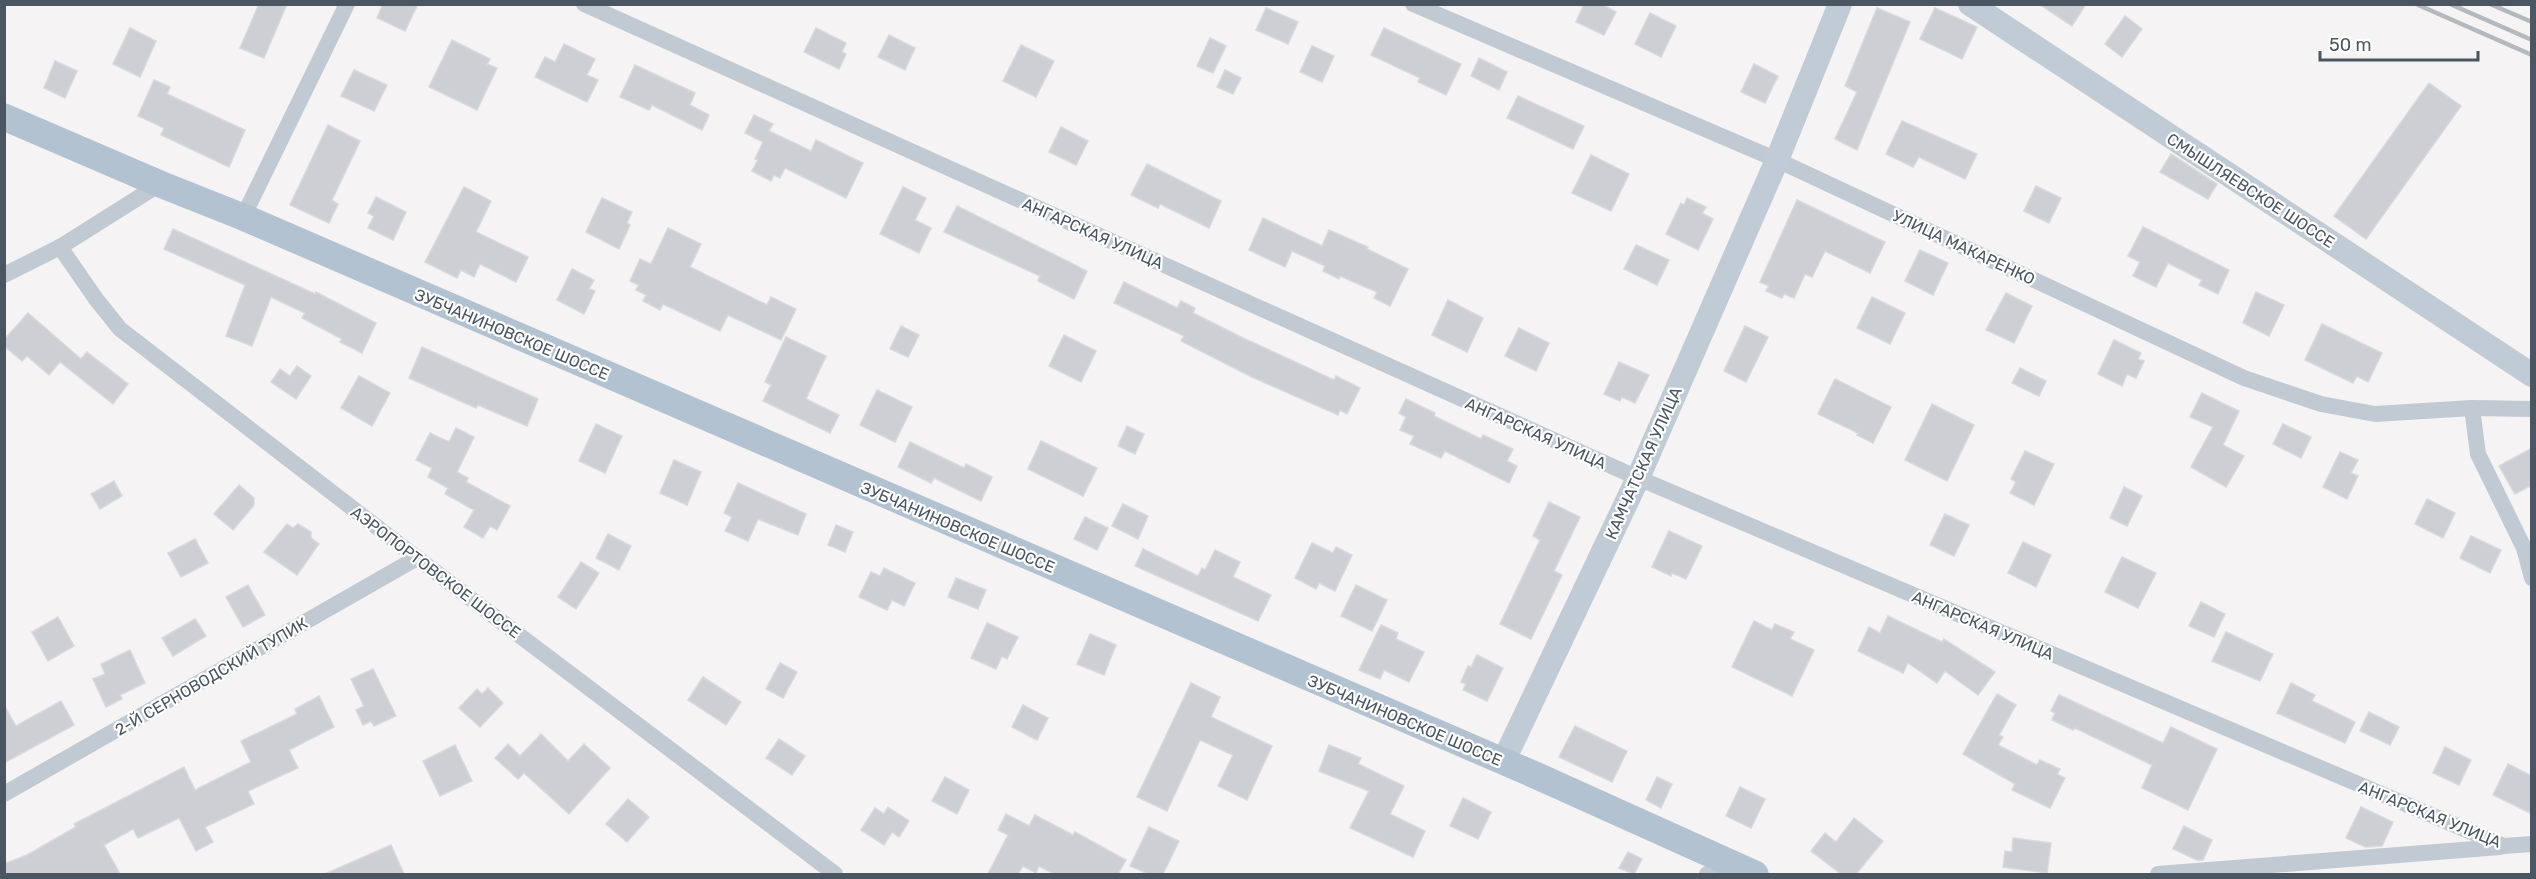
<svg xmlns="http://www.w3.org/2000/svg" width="2536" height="879" font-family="Rubik,sans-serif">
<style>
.building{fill:#cdcfd5;stroke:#d7d9de;stroke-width:1.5}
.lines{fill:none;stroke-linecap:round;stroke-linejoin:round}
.street{stroke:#c1cad2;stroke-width:16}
.secondary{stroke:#c1cbd6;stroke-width:24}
.primary{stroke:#b3c2d1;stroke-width:27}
.rail{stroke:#b5b8bd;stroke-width:4.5}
.labels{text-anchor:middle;stroke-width:4.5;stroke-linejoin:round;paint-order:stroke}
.street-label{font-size:16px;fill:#4a5661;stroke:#fff}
</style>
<rect width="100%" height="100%" fill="#f5f3f3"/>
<g class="building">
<path d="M259,4H287L264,58L240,48Z"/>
<path d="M383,4H418L405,31L377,18Z"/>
<path d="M1584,4H1601L1616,12L1604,35L1576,22Z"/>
<path d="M2039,4H2086L2072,26Z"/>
<path d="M1266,8L1298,22L1288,44L1256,30Z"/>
<path d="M1877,8L1910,22L1857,150L1835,139L1857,92L1845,86Z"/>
<path d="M1935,8L1977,27L1962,59L1920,39Z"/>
<path d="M1650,13L1676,26L1661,57L1635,44Z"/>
<path d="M2125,16L2142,29L2122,57L2105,44Z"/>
<path d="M130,28L156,41L140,77L113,64Z"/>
<path d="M816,28L846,43L842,52L846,54L839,69L804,52Z"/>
<path d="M1384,28L1461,64L1446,95L1418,82L1420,78L1371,55Z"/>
<path d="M889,35L915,48L905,70L878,57Z"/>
<path d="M1210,38L1226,46L1213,73L1197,66Z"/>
<path d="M452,40L490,59L487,64L497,68L477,110L429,87Z"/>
<path d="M564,44L595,59L587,75L598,80L587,102L535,77L545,57L555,62Z"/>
<path d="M1021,45L1054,61L1036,97L1003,81Z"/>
<path d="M1312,46L1334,56L1322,82L1300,72Z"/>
<path d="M1479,58L1507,72L1499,90L1471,76Z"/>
<path d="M55,61L77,71L65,98L44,88Z"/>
<path d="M1754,64L1778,76L1765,103L1741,92Z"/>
<path d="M635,65L695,93L690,105L709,115L702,130L652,105L649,110L620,97Z"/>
<path d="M354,70L387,85L374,111L341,96Z"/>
<path d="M1225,70L1241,78L1233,94L1217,87Z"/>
<path d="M154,80L170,87L167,94L245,130L229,167L161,135L164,128L138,116Z"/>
<path d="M2429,83L2461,106L2366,239L2334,216Z"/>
<path d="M1518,96L1584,126L1573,149L1507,118Z"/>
<path d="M754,115L773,124L769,131L811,151L816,140L863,163L846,198L785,168L780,178L774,175L771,181L752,171L758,160L755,159L763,142L745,133Z"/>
<path d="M1902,121L1977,154L1965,179L1919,157L1913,167L1886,154Z"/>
<path d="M328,125L360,141L332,200L338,204L329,223L290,205Z"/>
<path d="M1061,127L1088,141L1076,165L1049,152Z"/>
<path d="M2171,154L2217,184L2208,199L2160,172Z"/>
<path d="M1591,155L1629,174L1611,211L1572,193Z"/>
<path d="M1147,164L1221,201L1209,228L1160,204L1158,208L1131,195Z"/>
<path d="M2036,186L2061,198L2049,223L2024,211Z"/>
<path d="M464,187L491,201L476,232L528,257L516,282L480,264L474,277L461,270L457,278L425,262Z"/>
<path d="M903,187L926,198L915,220L931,228L919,253L880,234Z"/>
<path d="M376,197L406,212L393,240L368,228L374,216L368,213Z"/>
<path d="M602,198L632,212L627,223L630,225L619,249L586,232Z"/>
<path d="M1687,198L1706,207L1702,213L1713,219L1698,250L1666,234L1681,203L1684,205Z"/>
<path d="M1797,200L1885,242L1870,273L1825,251L1812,277L1805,274L1794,298L1784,294L1782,298L1766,291L1769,286L1760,282Z"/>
<path d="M957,206L1087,271L1074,299L1038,281L1040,276L944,232Z"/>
<path d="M1263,218L1322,246L1329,230L1368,247L1367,249L1408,269L1390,306L1374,298L1377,292L1340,276L1339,279L1323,271L1325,266L1292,251L1285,267L1249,250Z"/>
<path d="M2143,227L2229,270L2218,294L2199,285L2202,280L2168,263L2156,287L2133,276L2140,262L2128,256Z"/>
<path d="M668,228L701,244L690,267L767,305L771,297L796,309L781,340L728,315L720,331L663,304L660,310L643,301L646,295L636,290L639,285L630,281L640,259L651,264Z"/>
<path d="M173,229L315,294L316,292L376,323L362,353L340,342L342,339L302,318L305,313L271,297L252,346L226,336L245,285L164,249Z"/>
<path d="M1636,245L1669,260L1657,285L1624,269Z"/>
<path d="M1920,250L1948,263L1933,295L1905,281Z"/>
<path d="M572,269L594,280L589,289L595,291L584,314L557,300Z"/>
<path d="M1124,282L1177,308L1181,301L1195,308L1193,313L1241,337L1334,380L1336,376L1360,388L1347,414L1340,410L1338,415L1252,377L1181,341L1184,336L1114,303Z"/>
<path d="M2256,292L2284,305L2269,336L2243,323Z"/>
<path d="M2006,293L2032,306L2014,343L1986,330Z"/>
<path d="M1872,297L1905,313L1890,344L1857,328Z"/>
<path d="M1448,300L1483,318L1467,352L1432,335Z"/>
<path d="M28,313L81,359L87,352L128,384L113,404L60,362L49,375L27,356L22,361L4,346V340Z"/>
<path d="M2322,324L2382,353L2368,382L2357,376L2353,383L2305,360Z"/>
<path d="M901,326L919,335L908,357L890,349Z"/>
<path d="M1745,326L1768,337L1746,382L1724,371Z"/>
<path d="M1519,328L1549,343L1536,371L1505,356Z"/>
<path d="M1064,335L1096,351L1081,382L1049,366Z"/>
<path d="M786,337L826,356L806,399L839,415L830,433L763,401L771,385L765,382Z"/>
<path d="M2114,340L2141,353L2138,359L2144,361L2136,378L2127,374L2122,386L2098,374Z"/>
<path d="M422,347L538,399L527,426L478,405L476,408L409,378Z"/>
<path d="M1619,362L1649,375L1635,403L1622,397L1620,401L1604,394Z"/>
<path d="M297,366L311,376L296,399L271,382L280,369L290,376Z"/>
<path d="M2020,368L2046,381L2039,396L2012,383Z"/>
<path d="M359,376L390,393L372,426L341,408Z"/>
<path d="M1835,379L1891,407L1873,443L1857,435L1858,433L1818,414Z"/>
<path d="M877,390L912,407L895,442L860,425Z"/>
<path d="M2202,393L2239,411L2223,445L2244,456L2226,487L2191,467L2213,427L2190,417Z"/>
<path d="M1406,399L1435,413L1434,416L1481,439L1483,435L1513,449L1507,461L1517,466L1509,483L1445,451L1441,458L1410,444L1414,436L1400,430L1406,417L1399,413Z"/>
<path d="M1932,404L1974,425L1947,481L1905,460Z"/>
<path d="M596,424L622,436L605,473L579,461Z"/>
<path d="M2283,424L2311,437L2301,458L2273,444Z"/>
<path d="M1127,426L1144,434L1135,454L1118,446Z"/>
<path d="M456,428L474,437L457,472L468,478L466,482L510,506L497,530L490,526L483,538L464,527L474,510L445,494L448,488L428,477L432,468L416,460L430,433L449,442Z"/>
<path d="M1041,441L1097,468L1083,496L1028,469Z"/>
<path d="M910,442L964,468L966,464L992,477L981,501L934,478L931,483L898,467Z"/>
<path d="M2532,448V485L2515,494L2499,466Z"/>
<path d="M2025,451L2054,464L2034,505L2010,493L2016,482L2011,479Z"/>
<path d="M2340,452L2358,460L2351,473L2358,476L2347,499L2323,487Z"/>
<path d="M674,460L701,472L687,505L660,493Z"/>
<path d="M114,481L122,496L100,509L91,494Z"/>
<path d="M738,483L806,514L798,535L758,519L748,541L725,531L732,517L724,513Z"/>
<path d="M239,485L254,498V505L233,530L214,514Z"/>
<path d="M2124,487L2142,496L2127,526L2110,518Z"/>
<path d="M2427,499L2455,513L2443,538L2415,524Z"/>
<path d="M1549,502L1580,517L1554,571L1562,575L1531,639L1500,624L1540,540L1533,536Z"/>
<path d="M1123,504L1148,516L1138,539L1112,526Z"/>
<path d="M1945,514L1969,525L1954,556L1930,545Z"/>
<path d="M1085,517L1108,528L1097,550L1074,539Z"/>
<path d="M287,524L293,528L298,524L311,532V538L319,544L297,575L264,552Z"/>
<path d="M836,525L853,532L845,552L828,545Z"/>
<path d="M1669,531L1702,546L1686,579L1672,573L1671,576L1652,567Z"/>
<path d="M608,534L631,546L619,570L596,558Z"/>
<path d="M2471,536L2501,550L2490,573L2460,558Z"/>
<path d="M195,539L208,563L181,577L168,553Z"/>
<path d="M2023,542L2051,555L2036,587L2008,573Z"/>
<path d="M1312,543L1333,553L1336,547L1352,555L1335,591L1319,583L1316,589L1295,578Z"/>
<path d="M1143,549L1198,576L1202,568L1205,570L1215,550L1240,562L1233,577L1271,595L1258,621L1135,566Z"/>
<path d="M2122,557L2156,573L2138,608L2105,592Z"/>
<path d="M581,562L599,573L576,609L558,597Z"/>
<path d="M884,568L915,583L904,606L892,600L887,610L859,597L871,572L880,576Z"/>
<path d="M956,578L986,590L978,609L948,597Z"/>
<path d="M248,585L265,615L243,627L226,597Z"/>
<path d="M1356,585L1387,600L1372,631L1341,616Z"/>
<path d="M2201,602L2225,614L2214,637L2189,626Z"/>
<path d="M1888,616L1942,642L1944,639L1995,672L1978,695L1945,671L1937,683L1908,663L1903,673L1858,651L1869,627L1880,633Z"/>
<path d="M58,617L74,646L48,661L32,632Z"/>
<path d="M195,619L206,636L173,656L162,638Z"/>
<path d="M1754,621L1772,630L1775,624L1794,632L1790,639L1814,650L1792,696L1732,667Z"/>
<path d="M987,623L1018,637L1007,659L1002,656L996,669L971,658Z"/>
<path d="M1381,625L1398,633L1396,639L1424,652L1409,682L1384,670L1380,679L1359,670Z"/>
<path d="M2226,632L2273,654L2260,681L2212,661Z"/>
<path d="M1090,634L1116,645L1104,675L1077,664Z"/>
<path d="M130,650L145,683L120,695L122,699L106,707L93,679L105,674L101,664Z"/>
<path d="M1477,655L1503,668L1487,701L1463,690L1466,684L1461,682L1468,666L1471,667Z"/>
<path d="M780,663L797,672L783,698L766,689Z"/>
<path d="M373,669L396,716L374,726L371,721L363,725L356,710L364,706L351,679Z"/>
<path d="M703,677L741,702L726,725L688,700Z"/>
<path d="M1191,683L1220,697L1211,717L1272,746L1247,800L1218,786L1233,755L1200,740L1167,811L1137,797Z"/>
<path d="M2291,683L2315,695L2312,701L2355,722L2345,743L2277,713Z"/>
<path d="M488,688L503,703L480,727L459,708L477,689L482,694Z"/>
<path d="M1997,694L2016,705L1999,735L2003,737L1998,745L2037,765L2040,760L2060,769L2057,774L2065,778L2050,808L2012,790L2015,784L1963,754Z"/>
<path d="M2059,695L2163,743L2171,727L2217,749L2188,810L2142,788L2152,765L2075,728L2073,730L2052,720L2055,713L2051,711Z"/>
<path d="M319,696L334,727L289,750L298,768L248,791L254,804L205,827L213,842L196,851L179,818L138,838L133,829L104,845L120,874H4V864L27,855L76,827L74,824L184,767L195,790L251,762L241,741L297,714L295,709Z"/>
<path d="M61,701L74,725L4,763V705L16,726Z"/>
<path d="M1023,705L1048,718L1037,740L1012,727Z"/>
<path d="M2369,712L2399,727L2390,745L2360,731Z"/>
<path d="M1575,726L1627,751L1612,782L1559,757Z"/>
<path d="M541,734L568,761L584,744L610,768L569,814L524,773L518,779L495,758L508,744L520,756Z"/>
<path d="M779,739L805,756L792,775L766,758Z"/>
<path d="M455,745L472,781L440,796L423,761Z"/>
<path d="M1329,745L1361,758L1358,764L1404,786L1390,814L1425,831L1413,857L1350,828L1369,791L1319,771Z"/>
<path d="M2445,747L2471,760L2459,785L2433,773Z"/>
<path d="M2508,764L2532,776V814L2493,795Z"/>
<path d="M945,777L969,790L957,814L932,801Z"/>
<path d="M1657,777L1672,784L1661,808L1646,800Z"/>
<path d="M1740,787L1765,799L1751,828L1726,816Z"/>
<path d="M1463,798L1491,812L1478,839L1450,826Z"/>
<path d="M628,799L649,817L627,842L606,824Z"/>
<path d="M888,807L909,821L899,837L892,832L884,845L861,830L875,808L884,814Z"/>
<path d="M2361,807L2393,822L2382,846L2365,847L2346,838Z"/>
<path d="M1006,814L1029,826L1035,815L1073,835L1075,832L1126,860L1118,874H1054L1039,866L1036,873L1023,866L1018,874H988L1008,835L998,830Z"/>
<path d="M1854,818L1883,841L1856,874H1841L1811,851L1825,833L1836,842Z"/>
<path d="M2184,826L2212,840L2203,860H2197L2173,849Z"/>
<path d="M1149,827L1179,841L1163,874H1148L1130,866Z"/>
<path d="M2013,838L2051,843L2047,873L2003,867L2005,851L2012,852Z"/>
<path d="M391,845L404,874H325Z"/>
<path d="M1628,852L1642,859L1634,874L1619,868Z"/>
</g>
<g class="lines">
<g class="street">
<path d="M584,4L1638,478L2504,846L2532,844"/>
<path d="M1413,4L1777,160L2244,378L2321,404L2375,414L2472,408L2532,409"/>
<path d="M243,217L347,4"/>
<path d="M60,247L96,299L120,329L417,558L835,874"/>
<path d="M4,275L60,247L160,184"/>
<path d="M2472,408L2478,454L2524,548L2532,578"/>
<path d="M4,794L417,558"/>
<path d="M1707,874L1728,863"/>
<path d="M2158,874L2500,847"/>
</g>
<g class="secondary">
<path d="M1970,4L2532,375"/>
<path d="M1503,762L1638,478L1777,160L1840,4"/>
</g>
<path class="primary" d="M4,117L160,184L243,217L1535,775L1755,874"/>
<g class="rail">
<path d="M2416,4L2532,55"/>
<path d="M2450,4L2532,40"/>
<path d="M2490,4L2532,22"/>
</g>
</g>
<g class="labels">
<g class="street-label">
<text transform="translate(2251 190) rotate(33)" y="6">СМЫШЛЯЕВСКОЕ ШОССЕ</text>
<text transform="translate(1093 233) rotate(24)" y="6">АНГАРСКАЯ УЛИЦА</text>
<text transform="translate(1964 247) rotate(25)" y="6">УЛИЦА МАКАРЕНКО</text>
<text transform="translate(512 334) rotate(23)" y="6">ЗУБЧАНИНОВСКОЕ ШОССЕ</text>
<text transform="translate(1536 433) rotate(24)" y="6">АНГАРСКАЯ УЛИЦА</text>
<text transform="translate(1643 463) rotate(-66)" y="6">КАМЧАТСКАЯ УЛИЦА</text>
<text transform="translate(958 527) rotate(23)" y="6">ЗУБЧАНИНОВСКОЕ ШОССЕ</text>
<text transform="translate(436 572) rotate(37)" y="6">АЭРОПОРТОВСКОЕ ШОССЕ</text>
<text transform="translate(1983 625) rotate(23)" y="6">АНГАРСКАЯ УЛИЦА</text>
<text transform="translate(211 676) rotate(-30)" y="6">2-Й СЕРНОВОДСКИЙ ТУПИК</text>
<text transform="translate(1405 720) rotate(23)" y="6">ЗУБЧАНИНОВСКОЕ ШОССЕ</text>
<text transform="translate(2430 814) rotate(22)" y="6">АНГАРСКАЯ УЛИЦА</text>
</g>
</g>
<rect width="2536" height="879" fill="none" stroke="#4a5661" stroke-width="12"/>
<path d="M2320 51v9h158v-9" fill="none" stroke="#4a5661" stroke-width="3"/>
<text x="2329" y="51" font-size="18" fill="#4a5661" stroke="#ffffff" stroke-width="4.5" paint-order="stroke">50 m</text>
</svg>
